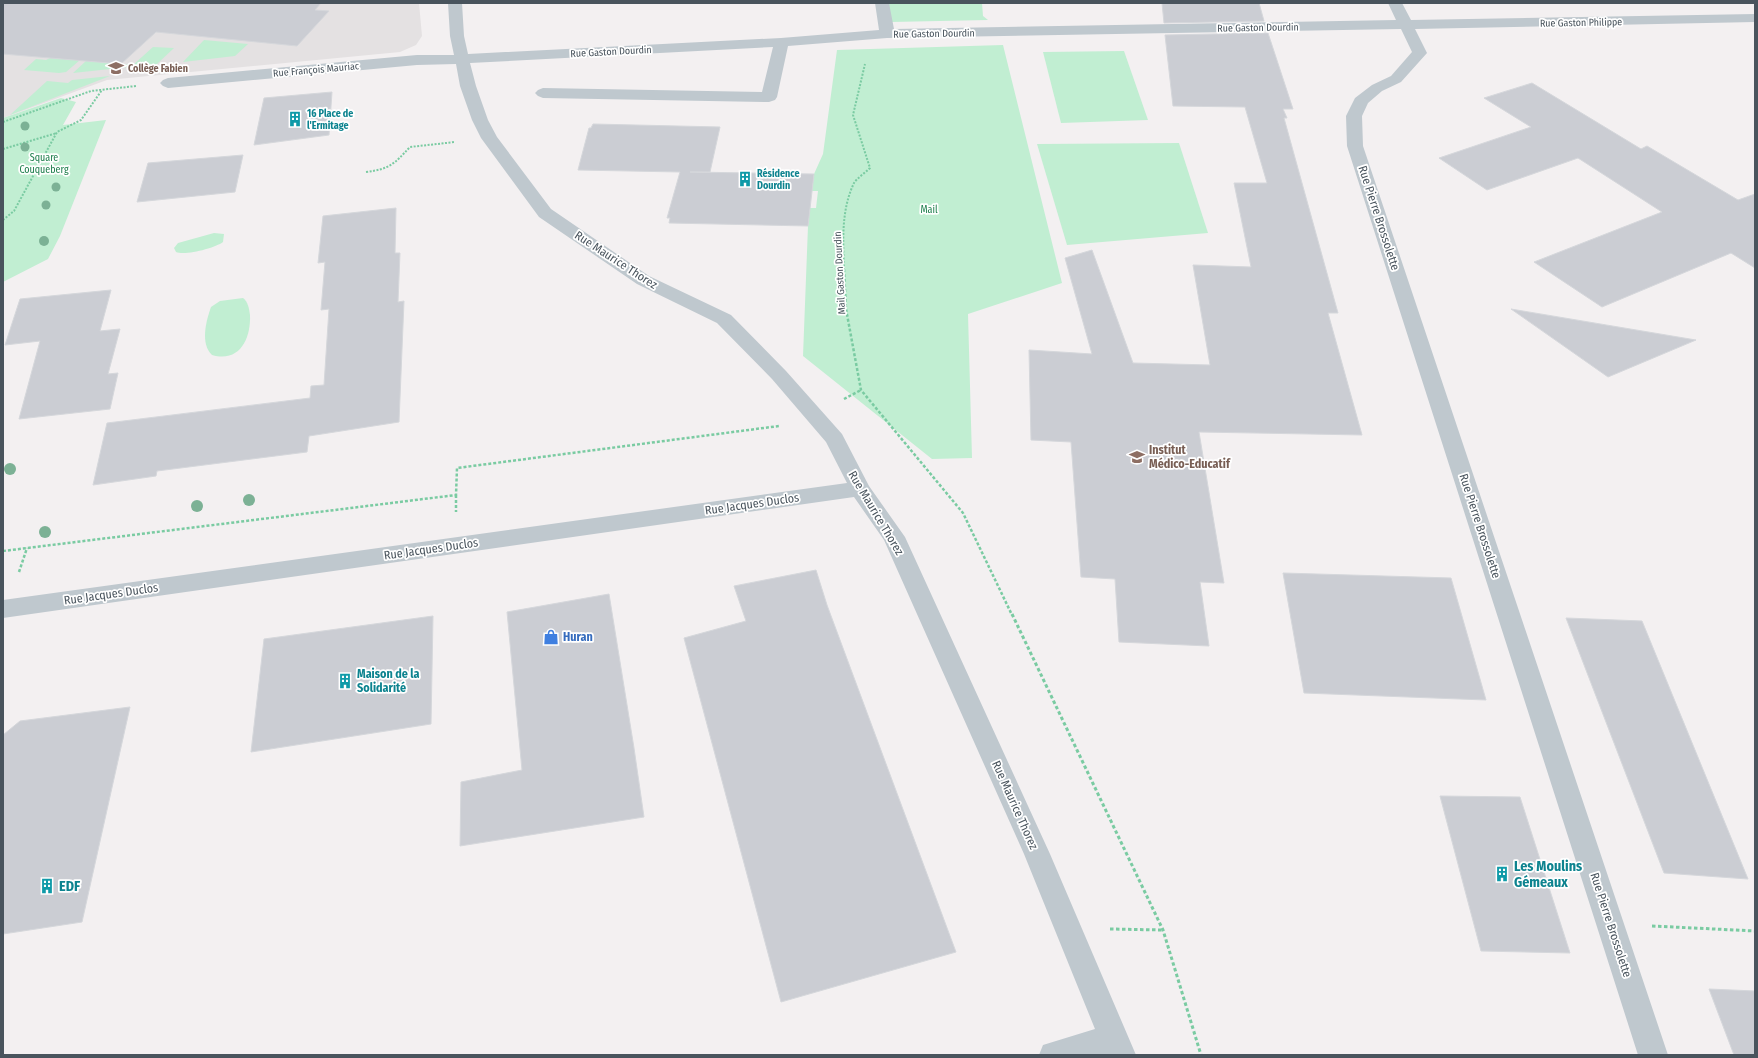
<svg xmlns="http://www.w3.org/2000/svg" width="1758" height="1058" font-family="'Fira Sans Condensed',sans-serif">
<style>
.education{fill:#e4e1e2}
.green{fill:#c1eed2}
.building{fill:#cbcdd3;stroke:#d5d7db}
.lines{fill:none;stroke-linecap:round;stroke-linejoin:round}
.path-far2{stroke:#7acba2;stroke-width:2;stroke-dasharray:2 1.5;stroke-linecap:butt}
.path-far1{stroke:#7acba2;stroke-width:2.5;stroke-dasharray:3 2;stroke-linecap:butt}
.path{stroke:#7acba2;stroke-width:3;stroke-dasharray:3.5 2.5;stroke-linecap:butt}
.minor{fill:#bfc8ce;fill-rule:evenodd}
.tree{fill:#7cb195}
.labels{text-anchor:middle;stroke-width:3.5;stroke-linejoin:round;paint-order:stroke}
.far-street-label{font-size:10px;fill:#49545d;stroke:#fff}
.far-education-label{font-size:10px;font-weight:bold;fill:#785e54;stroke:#fff;text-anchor:start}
.far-culture-label{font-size:10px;font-weight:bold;fill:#0d838f;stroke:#fff;text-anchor:start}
.far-park-label{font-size:10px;fill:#1b7d4a;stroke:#fff}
.street-label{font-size:12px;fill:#49545d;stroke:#fff}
.education-label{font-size:12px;font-weight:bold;fill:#785e54;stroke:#fff;text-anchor:start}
.shop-label{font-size:12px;font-weight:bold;fill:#366cbe;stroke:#fff;text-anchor:start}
.culture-label{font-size:12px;font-weight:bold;fill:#0d838f;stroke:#fff;text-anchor:start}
.near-culture-label{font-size:14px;font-weight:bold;fill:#0d838f;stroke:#fff;text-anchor:start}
</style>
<rect width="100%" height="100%" fill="#f3f0f1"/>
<path class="education" d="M3,3H419L422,36L416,45L400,52L107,80L3,118Z"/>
<g class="green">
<path d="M888,3H982L983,16L988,20L891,22Z"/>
<path d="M204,40L248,44L235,56L183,62Z"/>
<path d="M1003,45L1062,283L968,314L972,458L932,459L803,356L808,226L810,208H816L818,191H812L814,174L823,154L837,50Z"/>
<path d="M153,47L174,48L157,64L73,73L86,61L133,65Z"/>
<path d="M1124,51L1148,120L1061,123L1043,52Z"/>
<path d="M50,58L80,60L66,72L59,73L24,70L36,59L46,60Z"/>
<path d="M110,76L10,115L47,81L68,83L72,80Z"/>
<path d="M61,98L76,102L63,125L106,120L60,236L48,259L3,282V118Z"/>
<path d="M1179,143L1208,233L1067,245L1037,144Z"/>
<path d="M214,233L224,234L223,242C215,248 185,256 176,252L174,248L178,243Z"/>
<path d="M243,298C248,302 249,308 250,315C251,338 240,363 212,355C200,344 206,321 211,307L220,301Z"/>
</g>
<g class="building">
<path d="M3,3H321L315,10L329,11L297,46L156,32L121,64L3,54Z"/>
<path d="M1162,3H1259L1264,21L1164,23Z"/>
<path d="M1268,33L1293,109H1283L1287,118H1284L1338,313H1328L1362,435L1199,432L1224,583L1200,582L1209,646L1119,642L1115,579L1081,577L1071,442L1031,440L1029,350L1092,354L1065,258L1092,250L1133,363L1210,365L1193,265L1251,267L1234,183H1267L1245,107L1173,106L1165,35Z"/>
<path d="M1532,83L1641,149L1647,146L1738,200L1755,194V268L1731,253L1602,307L1534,262L1662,212L1578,158L1487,190L1439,158L1531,127L1484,98Z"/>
<path d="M332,92L329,135L254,145L264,98Z"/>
<path d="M593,124L720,127L710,172H690L814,174L808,226L669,223L670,218H667L680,172L578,170L589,128H591Z"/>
<path d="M243,155L235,192L137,202L148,163Z"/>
<path d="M396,208L395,253H400L398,302L404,301L399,422L309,436L307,452L157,471L156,476L93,485L107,423L310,398L311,386L324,385L329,309L321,310L325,262L318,263L323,216Z"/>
<path d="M111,290L100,331L120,329L108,374L118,373L110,409L19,419L40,341L5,345L20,299Z"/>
<path d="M1511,309L1696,340L1608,377Z"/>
<path d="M816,570L827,605L956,952L781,1002L684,638L746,621L734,586Z"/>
<path d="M1283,573L1451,578L1486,700L1304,693Z"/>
<path d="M609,594L634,748L644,817L460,846L461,782L522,770L507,612Z"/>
<path d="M433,616L431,724L251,752L264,639Z"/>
<path d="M1566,618L1642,621L1748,879L1664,873Z"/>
<path d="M130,707L82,922L3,934V735L20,721Z"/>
<path d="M1440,796L1520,797L1570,953L1481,951Z"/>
<path d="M1709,989L1755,991V1055H1734Z"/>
</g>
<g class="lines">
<g class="path-far2">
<path d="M3,122L91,91L136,86"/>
<path d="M3,149L57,133"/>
<path d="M366,172C390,169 394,164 410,147L455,142"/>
<path d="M3,220L14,211L57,132L81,120L102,90"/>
<path d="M844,270C843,241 841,210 854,183C857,178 865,173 870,168L853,115L865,64"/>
</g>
<g class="path-far1">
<path d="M844,269L846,309L861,390L963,513L1012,615"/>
<path d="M844,399L861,390"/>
<path d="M456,495V512"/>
<path d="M3,551L456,495L457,468L779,426"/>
<path d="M19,572L27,548"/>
</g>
<g class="path">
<path d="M1012,614L1163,930L1201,1055"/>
<path d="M1652,926L1755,931"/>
<path d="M1110,929L1163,930"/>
</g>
<path class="minor" d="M448,3H462L464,36L468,54L781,38L879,30L875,3H889L894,29L1396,20L1388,3H1402L1411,20L1755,14V22L1415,29L1427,53L1401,82L1382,91L1368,103L1362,116L1363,146L1668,1055H1638L1347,146L1346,116L1355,98L1372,85L1391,76L1412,52L1401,29L887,38L788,46L777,97L775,100L769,102L543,98L538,96L535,93L538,90L543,88L762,92L773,47L470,63L476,86L488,120L497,137L551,209L649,276L731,315L786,371L842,434L869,486L905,537L1050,854L1136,1055H1106V1054L1101,1055H1039L1043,1045L1095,1029L1024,854L884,540L854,497L3,618V600L847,483L826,442L772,379L717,323L637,284L539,217L481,138L472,120L460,86L456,64L417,65L168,88L163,86L160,83L163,80L168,78L417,55H454L450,36Z"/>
</g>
<g class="tree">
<circle cx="25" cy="126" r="4.5"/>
<circle cx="25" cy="147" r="4.5"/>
<circle cx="56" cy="187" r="4.5"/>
<circle cx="46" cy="205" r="4.5"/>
<circle cx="44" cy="241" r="5"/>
<circle cx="10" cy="469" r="6"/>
<circle cx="249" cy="500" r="6"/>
<circle cx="197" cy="506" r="6"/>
<circle cx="45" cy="532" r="6"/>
</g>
<defs>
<symbol id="school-bare" viewBox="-9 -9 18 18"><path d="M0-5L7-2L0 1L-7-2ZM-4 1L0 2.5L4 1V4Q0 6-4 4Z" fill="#8d6e63" stroke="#fff" stroke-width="2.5" paint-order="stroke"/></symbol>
<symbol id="building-bare" viewBox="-9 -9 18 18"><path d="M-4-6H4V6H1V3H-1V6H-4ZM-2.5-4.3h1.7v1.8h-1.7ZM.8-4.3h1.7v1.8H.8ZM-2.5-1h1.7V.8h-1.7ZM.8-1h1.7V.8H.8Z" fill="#0f9aa8" stroke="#fff" stroke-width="2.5" paint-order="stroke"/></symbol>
<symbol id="shop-bare" viewBox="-9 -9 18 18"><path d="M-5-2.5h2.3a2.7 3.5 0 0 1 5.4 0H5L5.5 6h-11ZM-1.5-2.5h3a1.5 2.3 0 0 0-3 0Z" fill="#3f7fe0" stroke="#fff" stroke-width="2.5" paint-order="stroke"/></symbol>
</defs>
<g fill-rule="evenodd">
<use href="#school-bare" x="105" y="57" width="22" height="22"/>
<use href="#building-bare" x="284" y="108" width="22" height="22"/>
<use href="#building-bare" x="734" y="168" width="22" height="22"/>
<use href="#school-bare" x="1126" y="446" width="22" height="22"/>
<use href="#shop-bare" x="540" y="626" width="22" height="22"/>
<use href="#building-bare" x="334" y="670" width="22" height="22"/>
<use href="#building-bare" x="1491" y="863" width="22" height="22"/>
<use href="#building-bare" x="36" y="875" width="22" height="22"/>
</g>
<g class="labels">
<g class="far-street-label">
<text transform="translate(1581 22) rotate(-1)" y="4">Rue Gaston Philippe</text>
<text transform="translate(1258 27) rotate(-1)" y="4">Rue Gaston Dourdin</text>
<text transform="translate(934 33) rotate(-1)" y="4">Rue Gaston Dourdin</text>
<text transform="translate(611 51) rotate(-3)" y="4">Rue Gaston Dourdin</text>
<text transform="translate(316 69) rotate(-5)" y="4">Rue François Mauriac</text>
<text transform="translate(839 273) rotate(-93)" y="4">Mail Gaston Dourdin</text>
</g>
<g class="far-education-label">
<text x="128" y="72">Collège Fabien</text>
</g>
<g class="far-culture-label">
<text x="307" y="117">16 Place de<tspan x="307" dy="12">l'Ermitage</tspan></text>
<text x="757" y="177">Résidence<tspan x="757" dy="12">Dourdin</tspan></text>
</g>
<g class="far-park-label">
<text x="44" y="161">Square<tspan x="44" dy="12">Couqueberg</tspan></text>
<text x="929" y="213">Mail</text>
</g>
<g class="street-label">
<text transform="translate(1379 218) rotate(72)" y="4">Rue Pierre Brossolette</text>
<text transform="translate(616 260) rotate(33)" y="4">Rue Maurice Thorez</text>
<text transform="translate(752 504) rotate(-8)" y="4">Rue Jacques Duclos</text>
<text transform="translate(876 513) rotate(59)" y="4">Rue Maurice Thorez</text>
<text transform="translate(1480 526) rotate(72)" y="4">Rue Pierre Brossolette</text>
<text transform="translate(431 549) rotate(-8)" y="4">Rue Jacques Duclos</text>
<text transform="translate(111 594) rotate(-8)" y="4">Rue Jacques Duclos</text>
<text transform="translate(1015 805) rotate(66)" y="4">Rue Maurice Thorez</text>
<text transform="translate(1611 925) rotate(72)" y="4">Rue Pierre Brossolette</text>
</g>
<g class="education-label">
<text x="1149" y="454">Institut<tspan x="1149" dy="14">Médico-Educatif</tspan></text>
</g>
<g class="shop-label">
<text x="563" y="641">Huran</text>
</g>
<g class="culture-label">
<text x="357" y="678">Maison de la<tspan x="357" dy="14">Solidarité</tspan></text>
</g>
<g class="near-culture-label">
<text x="1514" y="871">Les Moulins<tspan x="1514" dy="16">Gémeaux</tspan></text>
<text x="59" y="891">EDF</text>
</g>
</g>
<rect width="1758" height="1058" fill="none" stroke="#49545d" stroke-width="8"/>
</svg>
